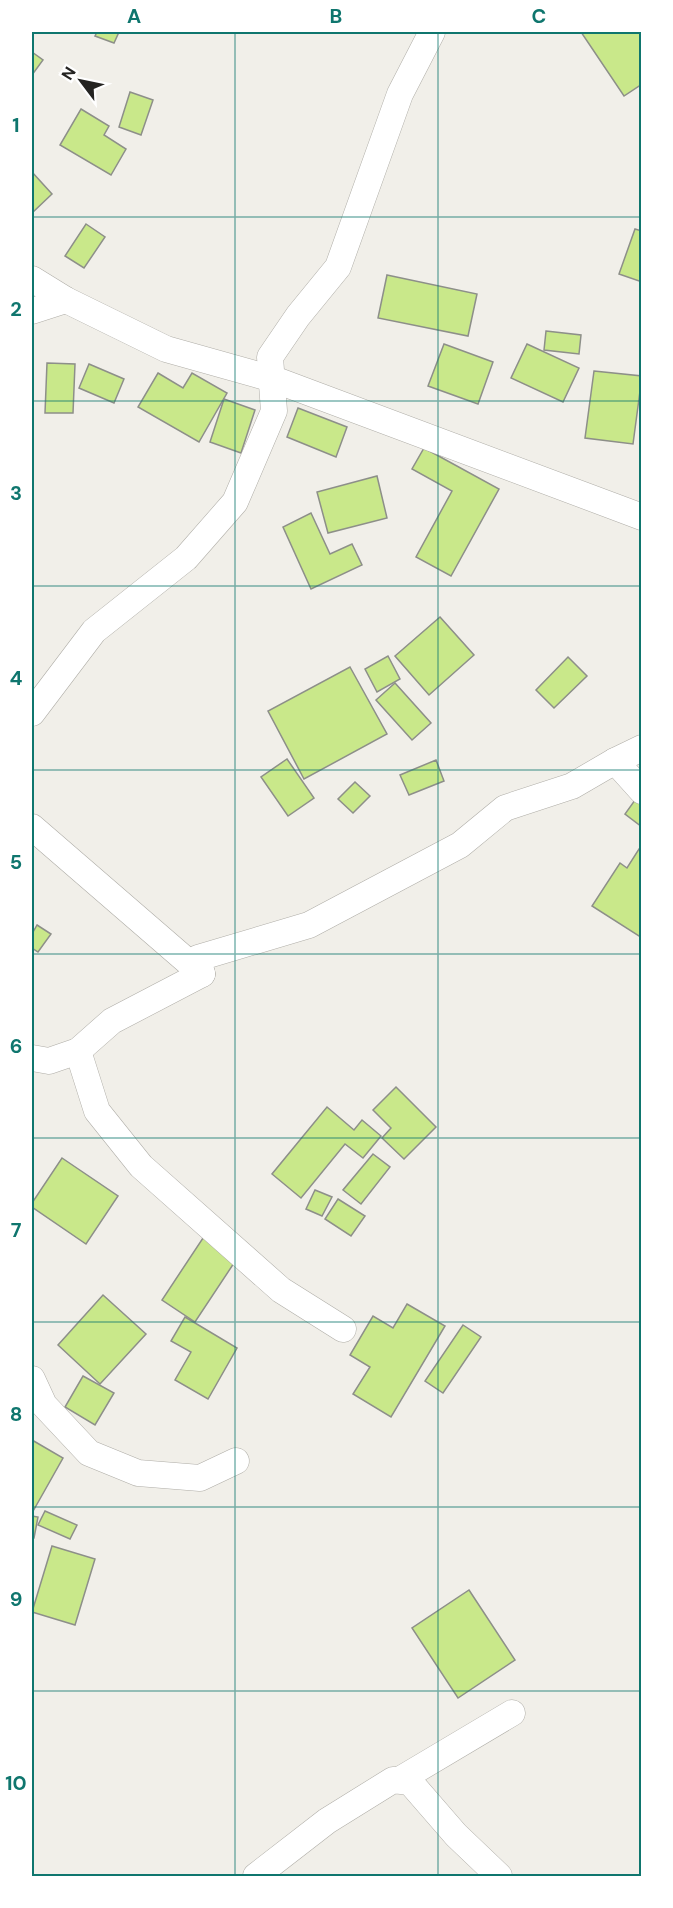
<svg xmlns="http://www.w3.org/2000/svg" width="673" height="1908" font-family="'DM Sans',sans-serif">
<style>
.building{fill:#c9e88a;stroke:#8d8f89;stroke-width:1.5}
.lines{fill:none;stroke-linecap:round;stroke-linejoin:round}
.street-casing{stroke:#afada7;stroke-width:27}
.street{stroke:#fff;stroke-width:26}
.grid{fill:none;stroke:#0f766e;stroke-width:1.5;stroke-opacity:0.55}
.neatline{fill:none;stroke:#0f766e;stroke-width:2}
.grid-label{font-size:20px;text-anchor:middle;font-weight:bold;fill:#0f766e}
</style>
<rect width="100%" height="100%" fill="#f1efe9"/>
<g class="building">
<path d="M97,32H119L114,43L95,36Z"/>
<path d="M581,32H642V84L624,96Z"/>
<path d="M32,52L43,60L32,75Z"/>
<path d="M130,92L153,100L141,135L119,127Z"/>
<path d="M81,109L109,126L104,135L126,149L111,175L60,145Z"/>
<path d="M32,172L52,194L32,213Z"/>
<path d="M86,224L105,237L84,268L65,256Z"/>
<path d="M635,229L642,231V282L619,274Z"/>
<path d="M387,275L477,294L468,336L378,318Z"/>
<path d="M546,331L581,335L579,354L544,350Z"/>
<path d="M444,344L493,362L478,404L428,386Z"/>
<path d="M527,344L579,368L563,402L511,378Z"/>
<path d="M47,363L75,364L73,413H45Z"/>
<path d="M89,364L124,379L114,403L79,388Z"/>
<path d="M594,371L642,376L633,444L585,438Z"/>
<path d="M158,373L183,388L192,373L227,393L199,442L138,407Z"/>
<path d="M224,399L255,410L241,453L210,442Z"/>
<path d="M298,408L347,427L336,457L287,437Z"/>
<path d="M424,448L499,489L451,576L416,557L452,491L412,469Z"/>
<path d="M377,476L387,518L328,533L317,492Z"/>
<path d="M311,513L330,554L352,544L362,565L311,589L283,527Z"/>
<path d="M440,617L474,655L429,695L395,656Z"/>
<path d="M388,656L400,679L377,692L365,669Z"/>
<path d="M568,657L587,676L554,708L536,690Z"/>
<path d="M350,667L387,734L304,779L268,711Z"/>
<path d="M395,683L431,723L412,740L376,700Z"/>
<path d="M287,759L314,798L288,816L261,777Z"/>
<path d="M436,760L444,781L409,795L400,775Z"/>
<path d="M355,782L370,796L353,813L338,799Z"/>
<path d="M635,800L642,806V827L625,814Z"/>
<path d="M639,849L642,851V938L592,906L620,863L627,868Z"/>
<path d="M37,925L51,934L38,952L32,948V934Z"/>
<path d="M396,1087L436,1127L404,1159L382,1138L391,1128L373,1110Z"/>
<path d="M327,1107L354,1130L362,1120L381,1136L363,1158L345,1144L301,1198L272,1174Z"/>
<path d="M373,1154L390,1167L361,1204L343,1190Z"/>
<path d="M62,1158L118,1196L86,1244L32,1207V1203Z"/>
<path d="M315,1190L332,1197L322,1216L306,1209Z"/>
<path d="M338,1199L365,1216L351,1236L325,1219Z"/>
<path d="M203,1238L236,1260L195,1322L162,1300Z"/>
<path d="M103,1295L146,1334L100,1384L58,1345Z"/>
<path d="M407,1304L445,1326L391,1417L353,1394L370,1367L350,1355L373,1316L393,1328Z"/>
<path d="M185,1317L237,1348L208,1399L175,1380L191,1352L171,1341Z"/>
<path d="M463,1325L481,1337L443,1393L425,1381Z"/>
<path d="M83,1376L114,1393L95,1425L65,1407Z"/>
<path d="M32,1440L63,1458L32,1513Z"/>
<path d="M45,1511L77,1525L70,1539L38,1525Z"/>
<path d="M32,1516L38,1517L34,1538H32Z"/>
<path d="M52,1546L95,1559L75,1625L32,1612Z"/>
<path d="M469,1590L515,1660L458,1698L412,1628Z"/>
</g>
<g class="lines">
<defs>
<g id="street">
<path d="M32,279L66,300L166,349L273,379L642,517"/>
<path d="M32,311L66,300"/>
<path d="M32,713L94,631L186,558L235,502L274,411L270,357L298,316L338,267L400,94L432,32"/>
<path d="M615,761L642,748"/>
<path d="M32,827L202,974"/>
<path d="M78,1051L97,1111L141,1166L281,1290L343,1329"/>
<path d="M32,1058L49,1061L78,1051L112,1021L202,974L198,958L309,925L460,845L505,808L572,786L615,761L642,791"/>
<path d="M32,1379L44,1405L89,1453L138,1473L200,1478L236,1461"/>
<path d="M401,1779L512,1713"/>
<path d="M256,1876L327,1821L393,1780L410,1782L456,1835L499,1876"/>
</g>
</defs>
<use href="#street" class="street-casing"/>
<use href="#street" class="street"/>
</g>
<path class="grid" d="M235,32V1876M438,32V1876M32,217H642M32,401H642M32,586H642M32,770H642M32,954H642M32,1138H642M32,1322H642M32,1507H642M32,1691H642"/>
<rect width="673" height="1908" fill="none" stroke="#ffffff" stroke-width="66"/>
<g transform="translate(81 81) rotate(302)" stroke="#ffffff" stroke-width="4.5" paint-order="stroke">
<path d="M0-4.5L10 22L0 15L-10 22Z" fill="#252422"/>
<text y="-9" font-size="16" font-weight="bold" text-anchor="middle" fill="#252422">N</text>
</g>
<rect x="33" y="33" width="607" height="1842" class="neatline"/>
<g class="grid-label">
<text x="134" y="23">A</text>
<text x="336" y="23">B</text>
<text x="539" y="23">C</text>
<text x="16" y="132">1</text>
<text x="16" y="316">2</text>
<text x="16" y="500">3</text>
<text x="16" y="685">4</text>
<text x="16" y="869">5</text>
<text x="16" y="1053">6</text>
<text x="16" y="1237">7</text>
<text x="16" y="1421">8</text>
<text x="16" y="1606">9</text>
<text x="16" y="1790">10</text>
</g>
</svg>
